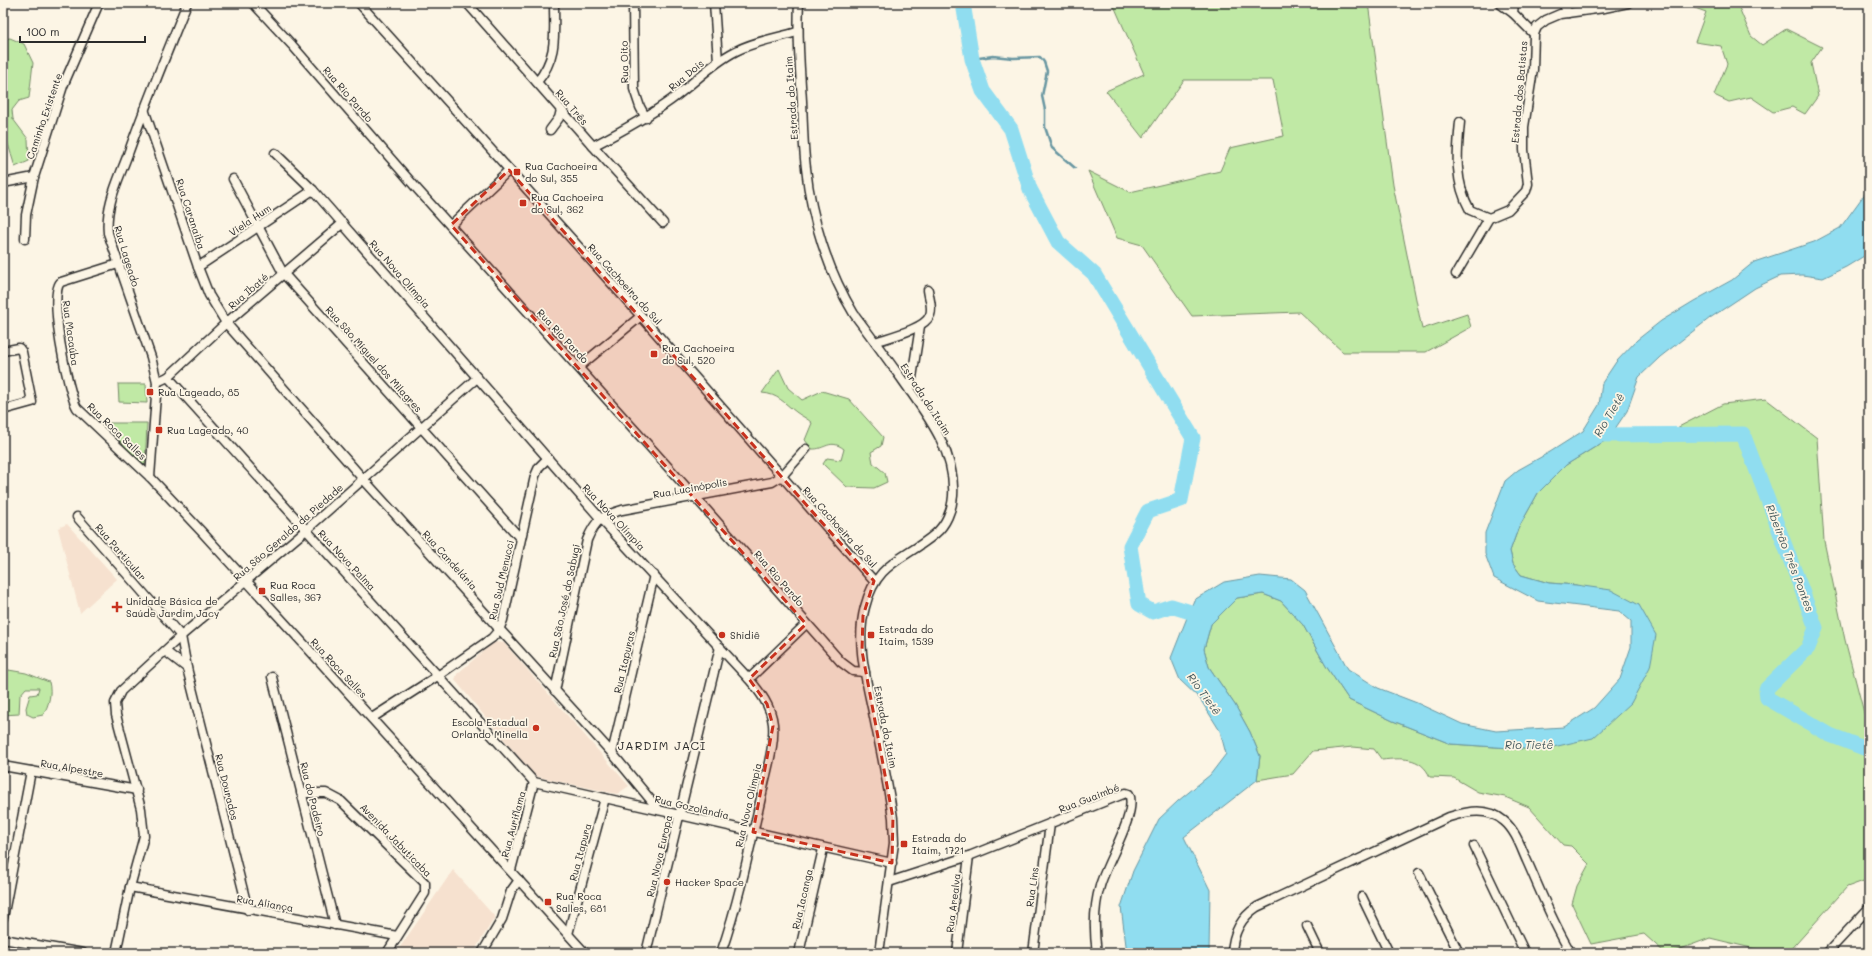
<svg xmlns="http://www.w3.org/2000/svg" width="1872" height="956" font-family="Mali,sans-serif">
<style>
.built{fill:#f6e1cf}
.green{fill:#c0e9a5;stroke:#768a68}
.water{fill:#90ddf0;stroke:#6896a1}
.lines{fill:none;stroke-linecap:round;stroke-linejoin:round}
.stream{stroke:#6896a1;stroke-width:2.5}
.river{stroke:#90ddf0;stroke-width:15}
.minor-casing{stroke:#2b2b2b;stroke-width:11}
.minor{stroke:#fcf5e5;stroke-width:8}
.marked{fill:#c8321e;fill-opacity:0.2;stroke:#c8321e;stroke-width:3;stroke-dasharray:8 5;stroke-linejoin:round}
.poi-dot{fill:#c8321e;stroke:#fcf5e5;stroke-width:1.5}
.labels{text-anchor:middle;stroke-width:3.5;stroke-linejoin:round;paint-order:stroke}
.street-label{font-size:10px;fill:#2b2b2b;stroke:#fcf5e5}
.poi-label{font-size:10px;fill:#2b2b2b;stroke:#fcf5e5;text-anchor:start}
.water-label{font-size:11px;font-style:italic;fill:#44585c;stroke:#fcf5e5}
.quarter-label{font-size:12px;letter-spacing:1px;fill:#2b2b2b;stroke:#fcf5e5}
</style>
<rect width="100%" height="100%" fill="#fcf5e5"/>
<filter id="ink" filterUnits="userSpaceOnUse"><feTurbulence type="fractalNoise" baseFrequency=".025" numOctaves="2"/><feDisplacementMap in="SourceGraphic" scale="8" xChannelSelector="R" yChannelSelector="G"/><feConvolveMatrix kernelMatrix="1 2 1 2 8 2 1 2 1" color-interpolation-filters="sRGB"/></filter>
<g filter="url(#ink)">
<g class="built">
<path d="M67,524L117,579L80,613L58,528Z"/>
<path d="M494,642L504,643L629,786L617,794L534,776L455,680L457,674Z"/>
<path d="M453,870L495,917L473,953H396Z"/>
<path d="M4,943L53,953H3Z"/>
</g>
<g class="green">
<path d="M1108,3H1368L1393,185L1422,329L1467,314L1471,327L1426,352H1343L1299,312L1192,316L1142,245L1117,238L1088,171L1130,192L1220,171L1230,148L1284,136L1273,80H1184L1143,138L1106,91L1144,74L1115,8Z"/>
<path d="M1681,3H1737L1751,36L1762,45L1786,29L1822,47L1811,63L1818,96L1805,114L1792,107L1773,112L1751,97L1729,102L1714,95L1727,64L1721,46L1695,42L1706,12Z"/>
<path d="M10,38L24,44L33,63L29,98L19,101L12,110L13,119L28,139L29,161L15,167L5,134L3,133V39Z"/>
<path d="M779,369L788,388L802,400L822,391L849,399L883,437L881,446L871,452L873,463L885,473L887,482L874,488L847,487L823,464L827,458L841,460L844,449C830,438 825,450 812,449L805,440L812,423C807,418 801,416 796,412C784,403 778,394 762,393Z"/>
<path d="M118,384H146L147,403L119,402Z"/>
<path d="M1766,399L1817,438L1824,541L1845,640L1869,732V879L1847,887L1788,953H1772L1710,938L1670,953H1665L1644,934L1591,944L1572,904L1577,886L1589,864L1571,846L1563,845L1529,807L1505,797L1478,792L1454,778L1430,777C1421,756 1401,758 1382,760L1374,749L1353,747L1313,751L1293,774L1257,780L1260,756L1250,732L1235,705L1209,667L1204,649L1211,624L1237,598L1263,594L1281,601L1303,625L1326,666L1349,700L1393,721L1451,744L1540,750L1631,703L1639,605L1576,585L1549,583L1521,575L1513,564L1510,551L1518,529L1538,493L1566,465L1608,439L1667,433L1723,404Z"/>
<path d="M102,423H147L145,467Z"/>
<path d="M3,669L26,673L49,682C52,693 49,705 43,715L33,717L27,714L26,708L30,695L37,694L39,688H26L20,695L19,714L3,715Z"/>
</g>
<path class="water" d="M1869,188V253L1846,267L1823,278L1802,275L1780,276L1755,288L1710,318L1660,357L1639,377L1627,411L1608,439L1566,465L1538,493L1518,529L1510,551L1513,564L1521,575L1549,583L1576,585L1611,590L1639,605L1656,635L1650,667L1631,703L1593,738L1540,750L1451,744L1393,721L1349,700L1326,666L1303,625L1281,601L1263,594L1237,598L1211,624L1204,649L1209,667L1235,705L1250,732L1260,756L1257,780L1184,837L1210,890L1209,953H1127L1121,907L1133,871L1159,819L1178,801L1210,775L1226,754L1220,731L1200,699L1180,680L1171,658L1194,600L1224,582L1260,576L1291,579L1305,590L1348,669L1378,688L1417,703L1462,724L1496,731L1564,727L1594,708L1620,679L1631,647V621L1619,611L1538,601L1494,578L1485,554V533L1505,481L1518,470L1550,452L1583,431L1599,405L1602,383L1616,362L1637,340L1661,321L1694,301L1732,280L1754,262L1814,242L1840,228Z"/>
<g class="lines">
<path class="stream" d="M972,59L993,56L1013,58L1040,57L1044,62L1047,71L1042,96L1045,110V127L1052,148L1075,168"/>
<g class="river">
<path d="M963,3L972,59L983,91L1011,129L1030,189L1058,242L1094,274L1193,438L1181,500L1148,511L1130,546L1139,604L1153,612L1171,606L1197,614"/>
<path d="M1597,435L1743,434L1816,628L1808,648L1766,689L1767,698L1830,735L1869,750"/>
</g>
<defs>
<g id="minor">
<path d="M253,3L292,45L418,190L696,498L841,662L853,671L865,672"/>
<path d="M359,3L641,316L874,581"/>
<path d="M467,3L593,146L663,223"/>
<path d="M633,3L634,89L640,107L646,118"/>
<path d="M714,3L718,61"/>
<path d="M799,3C797,36 800,68 802,101C803,123 803,145 806,168C811,218 828,271 854,314C870,335 885,356 901,378C926,414 956,450 953,496C952,510 946,525 935,534C903,561 877,561 865,607C855,643 867,682 874,717C881,751 888,784 893,818L894,843L879,953"/>
<path d="M1499,3L1513,13"/>
<path d="M1514,3L1513,13L1534,34"/>
<path d="M1563,3L1568,13"/>
<path d="M537,82C558,57 554,34 554,3"/>
<path d="M144,109L198,267L209,295L226,323L364,480L612,753L659,810"/>
<path d="M1460,122C1457,153 1454,181 1470,210L1489,218"/>
<path d="M550,130L559,118L561,110"/>
<path d="M593,146C620,132 646,118 671,100C693,84 712,63 736,51C755,41 777,38 797,32"/>
<path d="M275,153L313,190L600,518L749,679C760,692 771,706 773,724C775,746 766,772 762,793C750,847 739,901 721,953"/>
<path d="M233,179L283,273L520,538"/>
<path d="M3,183L34,177"/>
<path d="M451,225L509,170"/>
<path d="M25,239L26,215L34,177L63,86L99,3"/>
<path d="M118,264L61,282C47,292 68,393 77,408L150,477L201,531L585,953"/>
<path d="M198,267L313,190"/>
<path d="M1456,274L1489,218L1508,210L1526,191L1528,184L1524,150V127L1533,70L1534,34L1537,27L1546,20L1560,14L1604,8L1628,3"/>
<path d="M875,342C889,337 925,329 930,315C933,308 929,298 928,290"/>
<path d="M3,351L19,348L22,352L32,402L3,410"/>
<path d="M579,367L641,316"/>
<path d="M168,377L226,323L343,223"/>
<path d="M157,382L168,377L534,782"/>
<path d="M910,391L920,326"/>
<path d="M150,477L157,382L151,357L108,233C105,205 119,179 128,154C146,103 167,53 187,3"/>
<path d="M77,517L181,636L187,668L248,910"/>
<path d="M165,651L187,668"/>
<path d="M272,677L335,925"/>
<path d="M749,679L806,624"/>
<path d="M555,691L587,540C596,519 601,516 622,510L772,482L782,476L806,449"/>
<path d="M372,718L439,675L492,638L499,630L503,620L535,476L539,467L548,458"/>
<path d="M612,753L654,575"/>
<path d="M3,766L137,790"/>
<path d="M534,782L892,863"/>
<path d="M301,793H326L341,801L425,883V893L387,953"/>
<path d="M1474,846L1525,953"/>
<path d="M511,870L534,782"/>
<path d="M1419,873L1459,953"/>
<path d="M889,882L969,856L1126,793L1129,794C1138,813 1106,863 1100,886C1094,906 1094,932 1097,953"/>
<path d="M130,887L397,936"/>
<path d="M1362,897L1389,953"/>
<path d="M3,918L31,771"/>
<path d="M1307,926L1320,953"/>
<path d="M568,934L605,798"/>
<path d="M3,939L83,953"/>
<path d="M116,953L130,887L144,836L141,809L116,715L115,703L121,691L181,636L306,530L477,378"/>
<path d="M482,953L502,919L511,891L519,880"/>
<path d="M646,953L720,647"/>
<path d="M799,953L823,849"/>
<path d="M957,953L969,856"/>
<path d="M1033,953L1050,824"/>
<path d="M1232,953C1233,933 1240,918 1257,907L1449,817C1468,811 1488,807 1504,821C1516,831 1521,848 1527,861C1541,892 1553,924 1571,953"/>
<path d="M1827,953L1869,908"/>
</g>
</defs>
<use href="#minor" class="minor-casing"/>
<use href="#minor" class="minor"/>
</g>
</g>
<path class="marked" d="M509,170L874,581L863,616L862,651L893,818L892,863L753,832L773,726L767,704L749,679L806,624L451,225Z"/>
<g class="poi-dot">
<rect x="513" y="168" width="8" height="8" rx="2"/>
<rect x="519" y="199" width="8" height="8" rx="2"/>
<rect x="650" y="350" width="8" height="8" rx="2"/>
<rect x="146" y="388" width="8" height="8" rx="2"/>
<rect x="155" y="426" width="8" height="8" rx="2"/>
<rect x="258" y="587" width="8" height="8" rx="2"/>
<path d="M115 601h4v4h4v4h-4v4h-4v-4h-4v-4h4z"/>
<circle cx="722" cy="635" r="4"/>
<rect x="867" y="631" width="8" height="8" rx="2"/>
<circle cx="536" cy="728" r="4"/>
<rect x="900" y="840" width="8" height="8" rx="2"/>
<circle cx="667" cy="882" r="4"/>
<rect x="544" y="898" width="8" height="8" rx="2"/>
</g>
<g class="labels">
<g class="street-label">
<text transform="translate(624 62) rotate(-91)" y="4">Rua Oito</text>
<text transform="translate(686 75) rotate(-40)" y="4">Rua Dois</text>
<text transform="translate(1519 92) rotate(-85)" y="4">Estrada dos Batistas</text>
<text transform="translate(348 94) rotate(49)" y="4">Rua Rio Pardo</text>
<text transform="translate(791 98) rotate(-94)" y="4">Estrada do Itaim</text>
<text transform="translate(572 107) rotate(49)" y="4">Rua Três</text>
<text transform="translate(44 116) rotate(-71)" y="4">Caminho Existente</text>
<text transform="translate(191 214) rotate(72)" y="4">Rua Caranaiba</text>
<text transform="translate(250 220) rotate(-34)" y="4">Viela Hum</text>
<text transform="translate(127 256) rotate(73)" y="4">Rua Lageado</text>
<text transform="translate(400 274) rotate(49)" y="4">Rua Nova Olímpia</text>
<text transform="translate(625 284) rotate(48)" y="4">Rua Cachoeira do Sul</text>
<text transform="translate(248 291) rotate(-41)" y="4">Rua Ibaté</text>
<text transform="translate(71 333) rotate(82)" y="4">Rua Macaúba</text>
<text transform="translate(563 336) rotate(47)" y="4">Rua Rio Pardo</text>
<text transform="translate(374 359) rotate(48)" y="4">Rua São Miguel dos Milagres</text>
<text transform="translate(926 399) rotate(57)" y="4">Estrada do Itaim</text>
<text transform="translate(117 431) rotate(44)" y="4">Rua Roca Salles</text>
<text transform="translate(690 488) rotate(-10)" y="4">Rua Lucinópolis</text>
<text transform="translate(614 517) rotate(47)" y="4">Rua Nova Olímpia</text>
<text transform="translate(840 527) rotate(48)" y="4">Rua Cachoeira do Sul</text>
<text transform="translate(288 532) rotate(-41)" y="4">Rua São Geraldo da Piedade</text>
<text transform="translate(121 552) rotate(49)" y="4">Rua Particular</text>
<text transform="translate(347 560) rotate(47)" y="4">Rua Nova Palma</text>
<text transform="translate(450 560) rotate(48)" y="4">Rua Candelária</text>
<text transform="translate(779 578) rotate(49)" y="4">Rua Rio Pardo</text>
<text transform="translate(501 580) rotate(-77)" y="4">Rua Sud Menucci</text>
<text transform="translate(564 601) rotate(-78)" y="4">Rua São José do Sabugi</text>
<text transform="translate(624 662) rotate(-77)" y="4">Rua Itapuras</text>
<text transform="translate(339 668) rotate(47)" y="4">Rua Roca Salles</text>
<text transform="translate(886 727) rotate(79)" y="4">Estrada do Itaim</text>
<text transform="translate(72 768) rotate(10)" y="4">Rua Alpestre</text>
<text transform="translate(227 787) rotate(76)" y="4">Rua Dourados</text>
<text transform="translate(1089 798) rotate(-21)" y="4">Rua Guaimbé</text>
<text transform="translate(313 799) rotate(76)" y="4">Rua do Padeiro</text>
<text transform="translate(748 805) rotate(-77)" y="4">Rua Nova Olímpia</text>
<text transform="translate(692 807) rotate(13)" y="4">Rua Gozolândia</text>
<text transform="translate(513 824) rotate(-75)" y="4">Rua Auriflama</text>
<text transform="translate(396 840) rotate(46)" y="4">Avenida Jabuticaba</text>
<text transform="translate(580 852) rotate(-75)" y="4">Rua Itapura</text>
<text transform="translate(659 856) rotate(-77)" y="4">Rua Nova Europa</text>
<text transform="translate(1032 887) rotate(-82)" y="4">Rua Lins</text>
<text transform="translate(802 899) rotate(-77)" y="4">Rua Iacanga</text>
<text transform="translate(265 903) rotate(10)" y="4">Rua Aliança</text>
<text transform="translate(953 903) rotate(-83)" y="4">Rua Arealva</text>
</g>
<g class="poi-label">
<text x="525" y="170">Rua Cachoeira<tspan x="525" dy="12">do Sul, 355</tspan></text>
<text x="531" y="201">Rua Cachoeira<tspan x="531" dy="12">do Sul, 362</tspan></text>
<text x="662" y="352">Rua Cachoeira<tspan x="662" dy="12">do Sul, 520</tspan></text>
<text x="158" y="396">Rua Lageado, 85</text>
<text x="167" y="434">Rua Lageado, 40</text>
<text x="270" y="589">Rua Roca<tspan x="270" dy="12">Salles, 367</tspan></text>
<text x="126" y="605">Unidade Básica de<tspan x="126" dy="12">Saúde Jardim Jacy</tspan></text>
<text x="879" y="633">Estrada do<tspan x="879" dy="12">Itaim, 1539</tspan></text>
<text x="730" y="639">Shidiê</text>
<text x="528" y="726" text-anchor="end">Escola Estadual<tspan x="528" dy="12">Orlando Minella</tspan></text>
<text x="912" y="842">Estrada do<tspan x="912" dy="12">Itaim, 1721</tspan></text>
<text x="675" y="886">Hacker Space</text>
<text x="556" y="900">Rua Roca<tspan x="556" dy="12">Salles, 681</tspan></text>
</g>
<g class="water-label">
<text transform="translate(1609 415) rotate(-59)" y="4">Rio Tietê</text>
<text transform="translate(1790 558) rotate(69)" y="4">Ribeirão Três Pontes</text>
<text transform="translate(1204 694) rotate(54)" y="4">Rio Tietê</text>
<text x="1529" y="749">Rio Tietê</text>
</g>
<g class="quarter-label">
<text x="662" y="750">JARDIM JACI</text>
</g>
</g>
<rect width="1872" height="956" fill="none" stroke="#fcf5e5" stroke-width="16"/>
<rect x="8" y="8" width="1856" height="940" fill="none" stroke="#2b2b2b" stroke-width="1.5" filter="url(#ink)"/>
<path d="M20 36v6h125v-6" fill="none" stroke="#2b2b2b" stroke-width="2"/>
<text x="26" y="36" font-size="12" fill="#2b2b2b" stroke="#fcf5e5" stroke-width="3" paint-order="stroke">100 m</text>
</svg>
